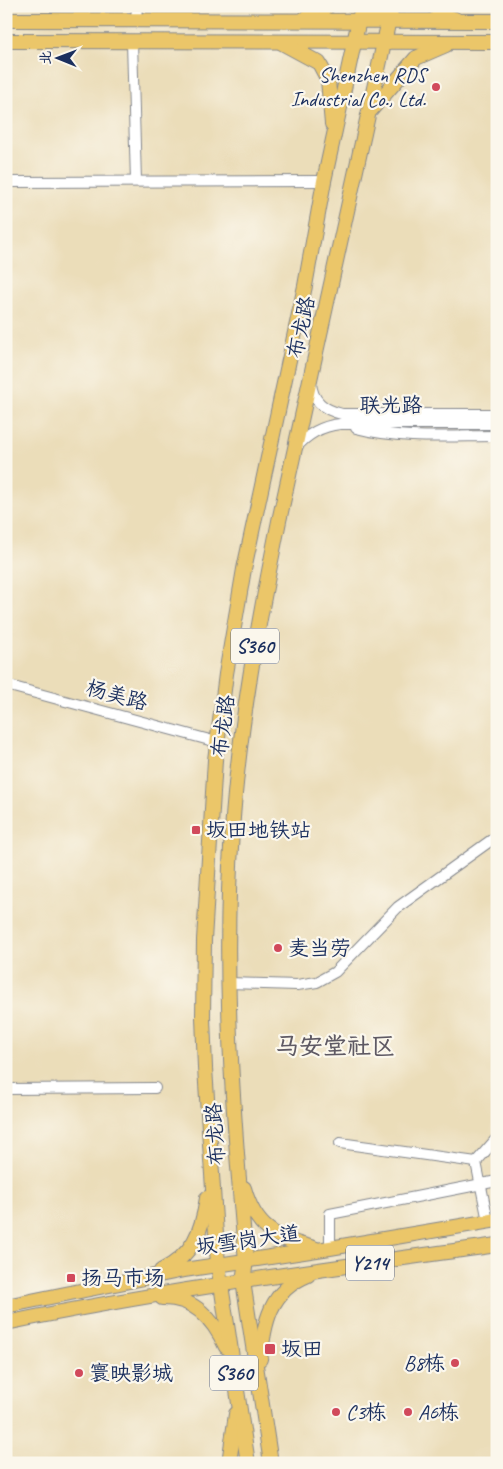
<svg xmlns="http://www.w3.org/2000/svg" width="503" height="1469" font-family="Caveat,'LXGW WenKai TC',sans-serif">
<style>
.lines{fill:none;stroke-linecap:round;stroke-linejoin:round}
.minor-casing{stroke:#83868c;stroke-width:12}
.major-casing{stroke:#83868c;stroke-width:16}
.minor{stroke:#fff;stroke-width:10}
.major{stroke:#ebc669;stroke-width:14}
.poi-dot{fill:#d1495b;stroke:#fbf7ec;stroke-width:2}
.labels{text-anchor:middle;stroke-width:4.5;stroke-linejoin:round;paint-order:stroke}
.shield{fill:#fbf7ec;stroke:#5e6b89;stroke-width:1}
.shield-label{font-size:20px;font-weight:bold;fill:#1b2f5e}
.poi-label{font-size:21px;fill:#1b2f5e;stroke:#fbf7ec;text-anchor:start}
.street-label{font-size:21px;fill:#1b2f5e;stroke:#fbf7ec}
.quarter-label{font-size:24px;font-weight:bold;fill:#5f5a64;stroke:#fbf7ec}
</style>
<rect width="100%" height="100%" fill="#fbf7ec"/>
<filter id="ink" filterUnits="userSpaceOnUse"><feTurbulence type="fractalNoise" baseFrequency=".02" numOctaves="2"/><feDisplacementMap in="SourceGraphic" scale="10" xChannelSelector="R" yChannelSelector="G"/><feConvolveMatrix kernelMatrix="1 2 1 2 8 2 1 2 1" color-interpolation-filters="sRGB"/></filter>
<filter id="wash" filterUnits="userSpaceOnUse"><feTurbulence type="fractalNoise" baseFrequency=".0096" numOctaves="4" result="noise"/><feDisplacementMap in="SourceGraphic" scale="20" xChannelSelector="R" yChannelSelector="G"/><feGaussianBlur stdDeviation="1.12" result="paint"/><feColorMatrix in="noise" values="0 0 0 0 0 0 0 0 0 0 0 0 0 0 0 0 0 1.4 0 .05"/><feComposite in="paint" operator="in"/></filter>
<g filter="url(#wash)">
<rect width="100%" height="100%" fill="#ebddb9"/>
</g>
<g filter="url(#ink)">
<g class="lines">
<defs>
<g id="minor">
<path d="M136,20L137,6"/>
<path d="M132,42L136,181"/>
<path d="M6,182L324,181"/>
<path d="M311,382C312,401 324,410 342,414H497"/>
<path d="M356,428C402,440 450,436 497,436"/>
<path d="M295,449C307,434 321,426 340,424H497"/>
<path d="M6,685L217,742"/>
<path d="M228,983L297,985L317,982L335,972L398,907L497,836"/>
<path d="M6,1089L155,1088"/>
<path d="M340,1143L476,1162L497,1138"/>
<path d="M476,1162L488,1221"/>
<path d="M330,1248V1214L497,1181"/>
</g>
<g id="major">
<path d="M433,6L446,16L455,19"/>
<path d="M304,19L328,6"/>
<path d="M6,20L497,21"/>
<path d="M6,41L497,42"/>
<path d="M282,43L319,63L328,80L332,124"/>
<path d="M371,110L416,58L446,45"/>
<path d="M244,1188C255,1228 276,1239 314,1248"/>
<path d="M161,1271C193,1255 202,1232 207,1198"/>
<path d="M162,1298C194,1297 214,1320 226,1347"/>
<path d="M6,1306L184,1270L330,1248L497,1220"/>
<path d="M6,1323C169,1289 333,1268 497,1245"/>
<path d="M260,1359C265,1322 269,1291 308,1275"/>
<path d="M229,1463L236,1414"/>
<path d="M248,1463L218,1265L205,1068L203,1017L204,940L215,760L226,674L244,569L305,286L324,181L362,6"/>
<path d="M271,1463L243,1281L246,1261C233,1118 222,975 232,831C239,727 258,624 279,521L392,6"/>
</g>
</defs>
<use href="#minor" class="minor-casing"/>
<use href="#major" class="major-casing"/>
<use href="#minor" class="minor"/>
<use href="#major" class="major"/>
</g>
</g>
<g class="poi-dot">
<circle cx="436" cy="87" r="5"/>
<rect x="191" y="825" width="10" height="10" rx="2.5"/>
<circle cx="278" cy="948" r="5"/>
<rect x="66" y="1273" width="10" height="10" rx="2.5"/>
<rect x="264" y="1343" width="12" height="12" rx="2.5"/>
<circle cx="455" cy="1363" r="5"/>
<circle cx="79" cy="1373" r="5"/>
<circle cx="336" cy="1412" r="5"/>
<circle cx="408" cy="1412" r="5"/>
</g>
<g class="labels">
<g class="shield">
<rect x="231" y="628.5" width="48" height="35" rx="4"/>
<rect x="346" y="1245.5" width="48" height="35" rx="4"/>
<rect x="210" y="1355.5" width="48" height="35" rx="4"/>
</g>
<g class="shield-label">
<text x="255" y="653">S360</text>
<text x="370" y="1270">Y214</text>
<text x="234" y="1380">S360</text>
</g>
<g class="poi-label">
<text x="426" y="82" text-anchor="end">Shenzhen RDS<tspan x="426" dy="24">Industrial Co., Ltd.</tspan></text>
<text x="206" y="837">坂田地铁站</text>
<text x="288" y="955">麦当劳</text>
<text x="81" y="1285">扬马市场</text>
<text x="281" y="1356">坂田</text>
<text x="445" y="1370" text-anchor="end">B8栋</text>
<text x="89" y="1380">寰映影城</text>
<text x="346" y="1419">C3栋</text>
<text x="418" y="1419">A6栋</text>
</g>
<g class="street-label">
<text transform="translate(301 327) rotate(-78)" y="7">布龙路</text>
<text x="391" y="412">联光路</text>
<text transform="translate(117 695) rotate(15)" y="7">杨美路</text>
<text transform="translate(223 726) rotate(-83)" y="7">布龙路</text>
<text transform="translate(215 1134) rotate(-94)" y="7">布龙路</text>
<text transform="translate(248 1240) rotate(-8)" y="7">坂雪岗大道</text>
</g>
<g class="quarter-label">
<text x="335" y="1054">马安堂社区</text>
</g>
</g>
<rect width="503" height="1469" fill="none" stroke="#fbf7ec" stroke-width="25"/>
<g transform="translate(58 58) rotate(271)" stroke="#fbf7ec" stroke-width="4" paint-order="stroke">
<path d="M0-4L9 19L0 12L-9 19Z" fill="#1b2f5e"/>
<text y="-8" font-size="14" font-weight="bold" text-anchor="middle" fill="#1b2f5e">北</text>
</g>
</svg>
